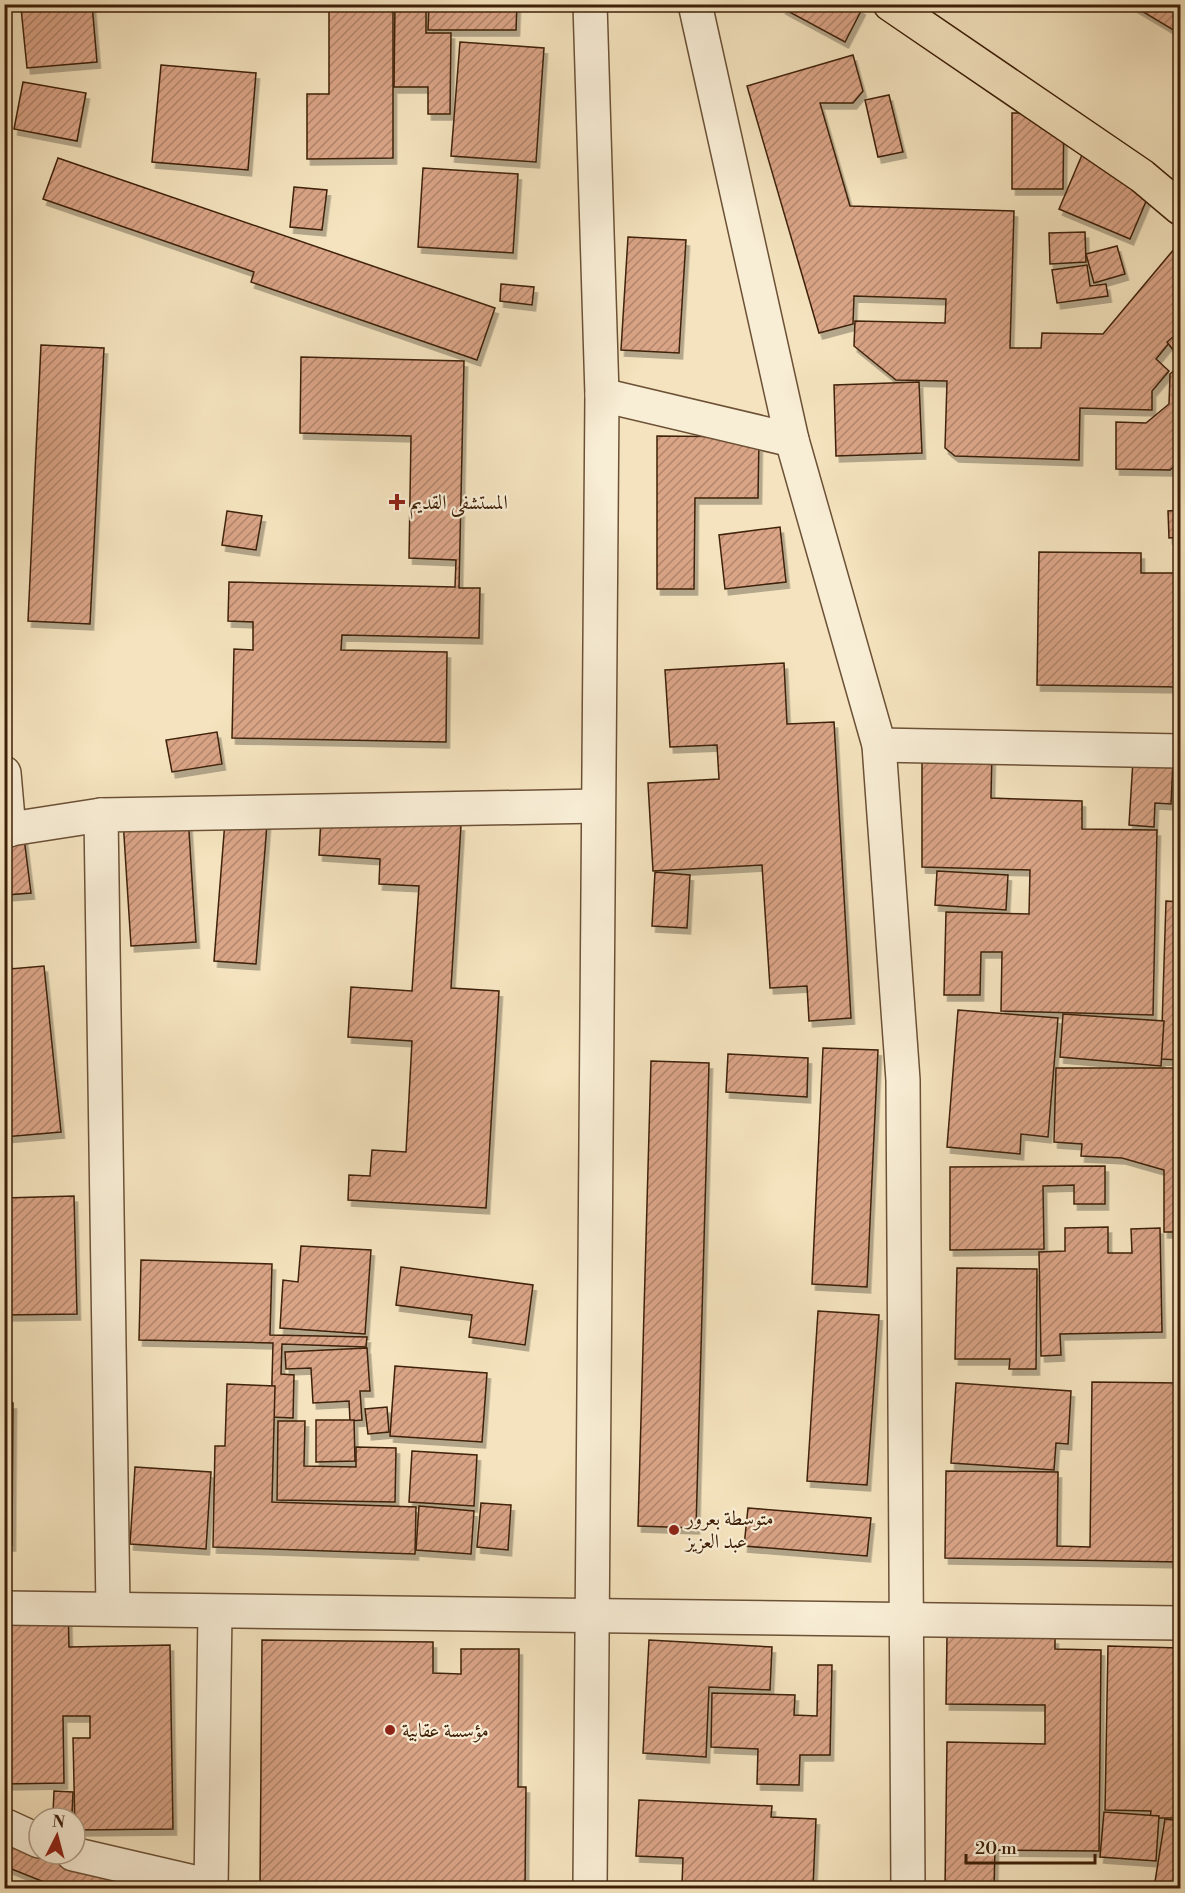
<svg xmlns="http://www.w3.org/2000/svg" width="1185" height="1893" font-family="'Libre Bodoni',Amiri,serif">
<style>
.building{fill:url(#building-hatch);stroke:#3e2008;stroke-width:1.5;filter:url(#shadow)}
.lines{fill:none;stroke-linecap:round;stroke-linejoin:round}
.minor-casing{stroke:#6c5136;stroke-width:36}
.primary-casing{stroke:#3e2008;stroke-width:36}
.minor{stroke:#f8edd5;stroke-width:33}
.primary{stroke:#f4e3be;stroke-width:33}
.poi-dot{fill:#8f2418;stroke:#f8edd5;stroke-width:2}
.labels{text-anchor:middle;stroke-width:4.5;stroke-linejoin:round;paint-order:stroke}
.poi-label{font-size:20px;fill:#3e2008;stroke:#f8edd5;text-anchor:start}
</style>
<defs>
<pattern id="building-hatch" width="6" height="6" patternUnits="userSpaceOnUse" patternTransform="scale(1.5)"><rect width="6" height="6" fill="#daa487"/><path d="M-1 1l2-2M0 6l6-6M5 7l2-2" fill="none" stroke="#b2856c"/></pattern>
<filter id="shadow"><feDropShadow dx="3.5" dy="6" stdDeviation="0" flood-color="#0004"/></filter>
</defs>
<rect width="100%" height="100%" fill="#f4e3be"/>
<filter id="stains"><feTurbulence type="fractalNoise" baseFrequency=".00333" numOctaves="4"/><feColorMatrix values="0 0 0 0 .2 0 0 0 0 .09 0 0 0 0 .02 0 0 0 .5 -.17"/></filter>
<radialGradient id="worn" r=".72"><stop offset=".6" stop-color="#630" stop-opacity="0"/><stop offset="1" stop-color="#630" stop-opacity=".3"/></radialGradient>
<g class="building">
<path d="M58,4H92L97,62L27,68L21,8Z"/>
<path d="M329,4H393V158L307,159V94H329Z"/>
<path d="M395,4H426V33H451L450,114H428V87H394Z"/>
<path d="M429,4H517L516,30H428Z"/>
<path d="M784,4H853L862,9L845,42L782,8Z"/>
<path d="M1130,4H1180V34Z"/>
<path d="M460,42L544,48L536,162L451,156Z"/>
<path d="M853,55L863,91L853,103H820L850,206L1014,211L1010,348H1041L1042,333L1103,334L1180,242V330L1156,359L1169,371L1152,391V410L1080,408L1079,460L955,456L945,448L947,381L896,380L854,346L855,321L945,323L946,299L854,296L853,324L819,333L747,86Z"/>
<path d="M161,65L256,73L248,170L152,162Z"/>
<path d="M23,82L86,93L77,141L14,129Z"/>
<path d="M889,95L903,152L878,157L865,100Z"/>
<path d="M1012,113H1064L1063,189H1012Z"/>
<path d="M1085,148L1156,178L1130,239L1059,209Z"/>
<path d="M58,158L495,308L477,360L251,282L254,272L43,199Z"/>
<path d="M423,168L518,174L513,253L418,247Z"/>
<path d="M294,187L327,190L322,230L290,227Z"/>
<path d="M1085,232L1086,262L1050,264L1049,233Z"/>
<path d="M628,237L686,240L679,353L621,350Z"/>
<path d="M1117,246L1125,274L1094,283L1086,254Z"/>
<path d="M1087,265L1090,286L1106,284L1108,296L1057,303L1052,270Z"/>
<path d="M501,284L534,287L532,305L500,301Z"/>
<path d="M1180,331V359L1167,342Z"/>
<path d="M41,345L104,348L90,624L28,621Z"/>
<path d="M301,357L464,361L459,588H480L479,638L342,635L341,650L447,652L446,742L232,738L234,649L253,650V622L228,621L229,582L455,587L456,560L409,558L411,436L300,433Z"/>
<path d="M1180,365V461L1170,470L1116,469V422L1146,423L1169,404L1170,374Z"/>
<path d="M919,382L922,453L836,456L834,385Z"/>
<path d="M657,436L759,437L758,498H695L694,589H657Z"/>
<path d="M1180,510V537L1169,538L1168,511Z"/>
<path d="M227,511L262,516L256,550L222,545Z"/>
<path d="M780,527L786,582L725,589L719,535Z"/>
<path d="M1039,552L1141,553V573H1180V687L1037,685Z"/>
<path d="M784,663L787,724L834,722L851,1018L809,1021L807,986L770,988L762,865L653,871L648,783L719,779L717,745L670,747L665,670Z"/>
<path d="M217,732L222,764L172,772L166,740Z"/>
<path d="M922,748L992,750L991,798L1082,801V829L1157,830L1153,1015L1001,1011L1002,952H981L980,995H944L946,912L1029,914L1030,870L922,867Z"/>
<path d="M1133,760L1173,763L1171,804L1155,803L1154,827L1129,825Z"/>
<path d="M4,801L23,830L31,893L7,895L8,905H4Z"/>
<path d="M188,816L196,942L131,946L123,820Z"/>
<path d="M321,817L461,825L451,988L499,991L486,1208L348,1200L349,1175L370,1176L372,1150L406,1152L412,1041L348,1037L351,987L412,991L419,886L379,884L380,859L319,855Z"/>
<path d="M225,821L267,824L256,964L214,961Z"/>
<path d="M937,871L1008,875L1006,910L935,905Z"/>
<path d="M655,872L690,875L687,928L652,926Z"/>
<path d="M1166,901L1180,902V1060L1161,1059Z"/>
<path d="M4,961H9L10,969L44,966L61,1132L4,1137Z"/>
<path d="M958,1010L1058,1018L1048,1137L1021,1134L1020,1154L947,1147Z"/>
<path d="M1063,1014L1164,1021L1161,1066L1060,1057Z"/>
<path d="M823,1048L878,1050L867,1287L812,1284Z"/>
<path d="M728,1054L808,1058L807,1097L726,1092Z"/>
<path d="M651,1061L709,1063L696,1528L638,1526Z"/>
<path d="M1056,1068H1180V1232H1164V1170L1122,1158L1081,1156L1082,1144L1054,1142Z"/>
<path d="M1105,1166V1204H1074V1185L1043,1186L1044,1249L950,1250V1167Z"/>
<path d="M74,1196L77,1314L4,1315V1198Z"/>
<path d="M1108,1227V1253H1132L1131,1229L1160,1228L1162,1332L1060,1334L1061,1355L1041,1356L1039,1252L1065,1251V1228Z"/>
<path d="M301,1246L371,1250L365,1334L280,1328L283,1280L298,1282Z"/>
<path d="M141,1260L272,1264L270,1335L367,1337L366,1347L282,1344L281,1374L294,1375L293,1418L271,1417L273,1343L139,1340Z"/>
<path d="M401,1267L533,1285L525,1345L469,1337L472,1315L396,1305Z"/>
<path d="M957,1268L1037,1269L1036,1369H1009L1010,1359H955Z"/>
<path d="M818,1311L879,1315L867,1485L807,1481Z"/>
<path d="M367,1348L370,1391H360L362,1420L350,1421L349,1401L313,1403L311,1368L286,1369L285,1352Z"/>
<path d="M395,1366L487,1373L482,1442L390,1436Z"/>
<path d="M1092,1382L1180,1383V1562L945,1558L946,1471L1058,1472L1057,1546L1090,1547Z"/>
<path d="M956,1383L1071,1391L1068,1444L1056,1443L1054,1470L951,1463Z"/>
<path d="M227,1384L275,1386L272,1502L416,1507L415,1554L213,1547L215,1446H225Z"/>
<path d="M4,1403H13L12,1545H4Z"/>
<path d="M387,1407L389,1432L368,1434L365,1409Z"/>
<path d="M316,1420H354L355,1461L316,1462Z"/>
<path d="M278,1421H305L304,1466L356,1467V1447L396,1448L395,1502L277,1500Z"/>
<path d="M412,1451L477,1455L474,1506L409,1502Z"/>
<path d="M135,1467L211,1472L206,1549L130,1544Z"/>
<path d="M481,1503L511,1505L508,1550L477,1547Z"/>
<path d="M419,1506L474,1511L471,1554L416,1550Z"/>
<path d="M748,1508L871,1518L867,1556L744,1546Z"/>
<path d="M4,1605H68L69,1647L170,1645L173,1829L75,1830L73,1738H90V1716H63L64,1783L4,1784Z"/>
<path d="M947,1637L1055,1638V1649L1101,1650L1099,1851L995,1850L994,1888H945L947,1742L1045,1744V1705L946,1704Z"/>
<path d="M262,1640L433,1642V1673L461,1674V1649H519L518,1787H526L525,1888H260Z"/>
<path d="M649,1640L772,1647L770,1690L709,1687L706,1757L643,1753Z"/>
<path d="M1108,1646L1180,1648V1818H1150L1151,1811L1105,1810Z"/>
<path d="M818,1665H832L830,1755H800L799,1785L757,1784L758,1749L711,1747L712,1693L795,1695L794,1715L817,1716Z"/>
<path d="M54,1791L73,1792L72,1815L53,1814Z"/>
<path d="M639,1800L772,1806L771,1817L816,1819L813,1887L750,1885V1888H637V1882L682,1885L683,1858L636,1856Z"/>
<path d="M1104,1812L1159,1816L1156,1861L1100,1857Z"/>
<path d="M1165,1819L1180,1821V1888H1154Z"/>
<path d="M4,1827L39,1854H68L150,1888H59L4,1866Z"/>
</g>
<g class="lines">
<defs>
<g id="minor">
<path d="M695,4L792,440L879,745L903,1080L908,1888"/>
<path d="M602,395L792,440"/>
<path d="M879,745L1180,751"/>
<path d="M4,773L9,830"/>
<path d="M4,830L101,815"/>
<path d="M4,1608L1180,1623"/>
<path d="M113,1609L101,815L598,806"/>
<path d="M4,1825L39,1841"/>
<path d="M73,1854L211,1886"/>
<path d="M211,1888L215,1612"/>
<path d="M590,1888L602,395L590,4"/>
</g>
<path id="primary" d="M890,4L1142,176L1180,208"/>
</defs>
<use href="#minor" class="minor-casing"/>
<use href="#primary" class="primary-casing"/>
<use href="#minor" class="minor"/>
<use href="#primary" class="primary"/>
</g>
<g class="poi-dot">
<path d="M394 493h6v6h6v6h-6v6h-6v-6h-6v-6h6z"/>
<circle cx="674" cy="1530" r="6"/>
<circle cx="390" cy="1730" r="6"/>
</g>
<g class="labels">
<g class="poi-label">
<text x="410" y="509">المستشفى القديم</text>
<text x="686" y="1525">متوسطة بعرور<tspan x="686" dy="23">عبد العزيز</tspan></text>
<text x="402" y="1737">مؤسسة عقابية</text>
</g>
</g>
<rect width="1185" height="1893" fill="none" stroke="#f4e3be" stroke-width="24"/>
<rect x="6" y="6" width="1173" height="1881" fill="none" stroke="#3e2008" stroke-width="3"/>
<rect x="12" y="12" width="1161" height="1869" fill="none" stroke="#3e2008" stroke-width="1.5"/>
<g transform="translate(57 1836) rotate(6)"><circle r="28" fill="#f8edd5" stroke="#ae9b83" stroke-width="1.5"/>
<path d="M0-4.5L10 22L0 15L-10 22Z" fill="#8f2418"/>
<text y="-9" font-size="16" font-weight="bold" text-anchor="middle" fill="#3e2008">N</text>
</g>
<path d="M966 1854v9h129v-9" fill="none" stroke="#3e2008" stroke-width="3"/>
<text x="975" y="1854" font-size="18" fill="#3e2008" stroke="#f8edd5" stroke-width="4.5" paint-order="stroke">20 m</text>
<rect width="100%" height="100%" filter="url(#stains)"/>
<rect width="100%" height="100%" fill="url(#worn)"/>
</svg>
